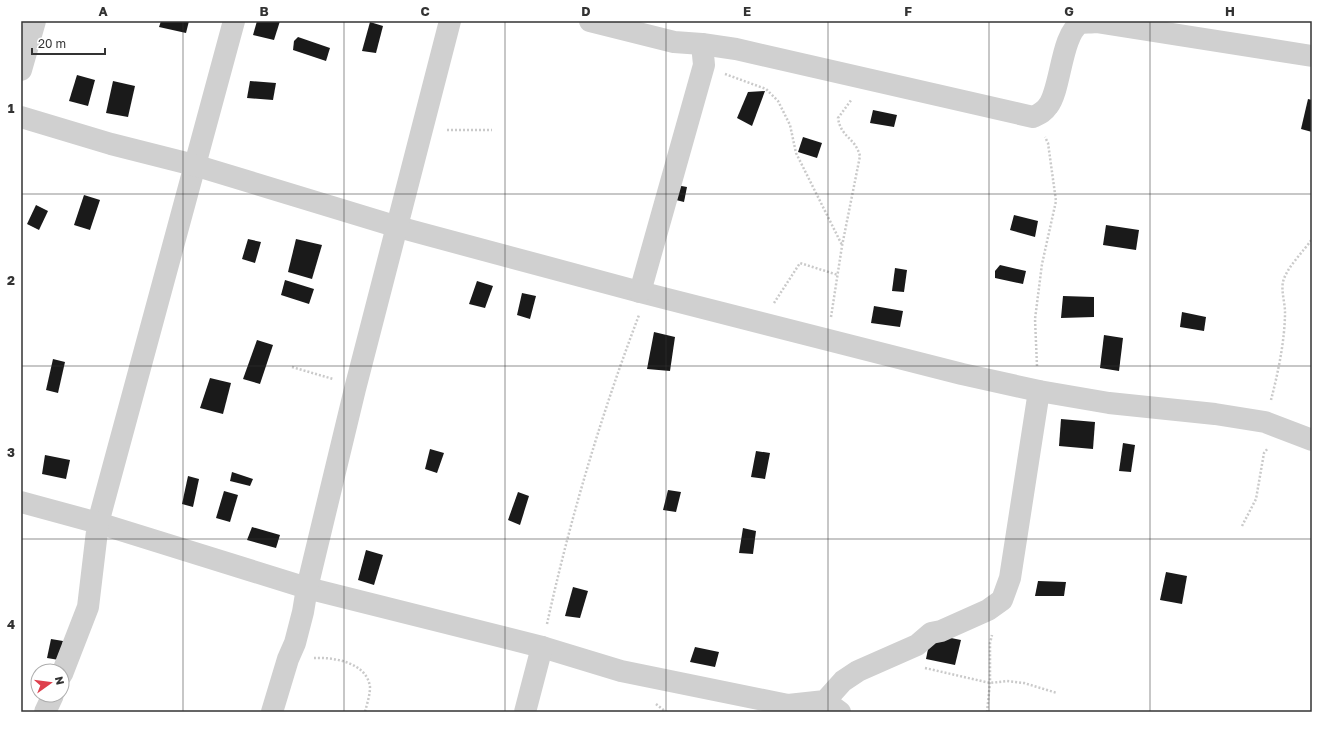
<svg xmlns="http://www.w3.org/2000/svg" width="1333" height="733" font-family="'Golos Text',sans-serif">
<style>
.building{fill:#1a1a1a}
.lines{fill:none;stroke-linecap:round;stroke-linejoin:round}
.path{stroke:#cacaca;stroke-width:2.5;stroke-dasharray:2 2;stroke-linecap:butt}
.minor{stroke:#d0d0d0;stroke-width:22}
.grid{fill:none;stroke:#333;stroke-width:1;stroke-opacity:0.55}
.neatline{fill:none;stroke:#333;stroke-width:1.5}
.grid-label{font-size:13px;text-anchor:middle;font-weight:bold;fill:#333}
</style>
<rect width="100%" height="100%" fill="#fff"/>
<g class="building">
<path d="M161,21H189L186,33L159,27Z"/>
<path d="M257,21H280L274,40L253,35Z"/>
<path d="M370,22L383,26L376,53L362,51Z"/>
<path d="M298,37L330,48L326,61L293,50L294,41Z"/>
<path d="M77,75L95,80L88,106L69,101Z"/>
<path d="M113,81L135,86L128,117L106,113Z"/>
<path d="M250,81L276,83L273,100L247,98Z"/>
<path d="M765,91L752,126L737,118L748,92Z"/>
<path d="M1308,99L1312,100V132L1301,129Z"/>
<path d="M873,110L897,115L894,127L870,123Z"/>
<path d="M803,137L822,143L817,158L798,152Z"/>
<path d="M676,185L687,187L684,202L672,199Z"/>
<path d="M84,195L100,200L90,230L74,225Z"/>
<path d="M36,205L48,211L39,230L27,224Z"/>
<path d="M1014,215L1038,221L1035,237L1010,230Z"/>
<path d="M1106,225L1139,230L1136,250L1103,245Z"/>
<path d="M248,239L261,242L255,263L242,259Z"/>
<path d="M296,239L322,245L312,279L288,272Z"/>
<path d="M1000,265L1026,271L1023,284L995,278V271Z"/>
<path d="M895,268L907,270L904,292L892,291Z"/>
<path d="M285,280L314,289L309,304L281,295Z"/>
<path d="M477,281L493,286L485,308L469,304Z"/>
<path d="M522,293L536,296L530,319L517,315Z"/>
<path d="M1063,296L1094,297V317L1061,318Z"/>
<path d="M874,306L903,311L900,327L871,323Z"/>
<path d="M1182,312L1206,317L1204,331L1180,327Z"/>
<path d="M654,332L675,337L670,371L647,369Z"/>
<path d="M1104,335L1123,338L1119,371L1100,368Z"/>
<path d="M257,340L273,345L260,384L243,379Z"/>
<path d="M53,359L65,362L58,393L46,390Z"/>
<path d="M210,378L231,383L223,414L200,408Z"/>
<path d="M1061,419L1095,422L1093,449L1059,446Z"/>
<path d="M1123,443L1135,445L1131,472L1119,471Z"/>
<path d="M430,449L444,453L437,473L425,469Z"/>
<path d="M756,451L770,453L765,479L751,477Z"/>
<path d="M45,455L70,460L66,479L42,474Z"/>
<path d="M232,472L253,479L250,486L230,481Z"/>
<path d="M188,476L199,479L193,507L182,504Z"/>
<path d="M668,490L681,492L676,512L663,510Z"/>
<path d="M224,491L238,495L230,522L216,518Z"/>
<path d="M518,492L529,496L520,525L508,520Z"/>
<path d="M252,527L280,535L276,548L247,540Z"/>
<path d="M743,528L756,531L753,554L739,553Z"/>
<path d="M366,550L383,555L374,585L358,580Z"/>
<path d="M1166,572L1187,576L1182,604L1160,600Z"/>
<path d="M1038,581L1066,582L1064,596H1035Z"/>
<path d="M573,587L588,591L580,618L565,616Z"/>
<path d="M931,634L961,640L955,665L926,659Z"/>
<path d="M51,639L63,641L59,660L47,658Z"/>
<path d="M695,647L719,652L715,667L690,662Z"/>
</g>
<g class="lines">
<g class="path">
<path d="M725,74L766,89L778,101L790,125L796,153L842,245"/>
<path d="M447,130H492"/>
<path d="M774,303L800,263L838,275"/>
<path d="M831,317L842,246L860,156C855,137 841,138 838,118L852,99"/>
<path d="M1037,366L1035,319L1042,264L1056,201L1048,143L1045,137"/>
<path d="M292,367L333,379"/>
<path d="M1271,400C1278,373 1285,340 1285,312C1285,303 1281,291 1283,282C1286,268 1304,251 1312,239"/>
<path d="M1242,526L1256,499L1264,453L1268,448"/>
<path d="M547,624C570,519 601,415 639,315"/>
<path d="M314,658C335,657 367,663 370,687C370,695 367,704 365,712"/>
<path d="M925,668L990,683L1007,681L1024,683L1057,693"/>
<path d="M656,704L666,712"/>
<path d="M987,712L990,683V643L992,635"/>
</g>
<g class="minor">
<path d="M234,21L98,523L307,588L542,647L621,671L788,705L825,701L843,681L858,671L917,645L931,633L941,631L988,610L1002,600L1010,578L1039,391"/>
<path d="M590,21L674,42L702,44L736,49L1033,117C1039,114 1044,112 1048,106C1061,90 1061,33 1081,23C1085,22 1092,23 1096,22L1312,56"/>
<path d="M21,70L35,21"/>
<path d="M21,117L111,144L194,165L398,227L640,292L962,374L1039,391L1109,403L1215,414L1265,422L1312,440"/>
<path d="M640,292L704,65L702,44"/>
<path d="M21,502L98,523L88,607L62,674"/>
<path d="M825,701L840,712"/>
<path d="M45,712L53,695"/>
<path d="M272,712L288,659L295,643L303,612L307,588L355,389L450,21"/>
<path d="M525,712L542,647"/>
</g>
</g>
<path class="grid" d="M183,21V712M344,21V712M505,21V712M666,21V712M828,21V712M989,21V712M1150,21V712M21,194H1312M21,366H1312M21,539H1312"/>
<rect width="1333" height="733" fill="none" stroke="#ffffff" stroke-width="44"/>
<g transform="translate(50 683) rotate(76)"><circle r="19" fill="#ffffff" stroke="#adadad"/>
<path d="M0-3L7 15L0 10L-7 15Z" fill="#de404d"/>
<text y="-6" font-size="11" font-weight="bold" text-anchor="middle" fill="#333333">N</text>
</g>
<path d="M32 48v6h73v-6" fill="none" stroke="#333333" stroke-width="2"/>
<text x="38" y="48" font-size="12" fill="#333333" stroke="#ffffff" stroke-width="3" paint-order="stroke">20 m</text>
<rect x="22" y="22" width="1289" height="689" class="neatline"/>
<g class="grid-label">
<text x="103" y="16">A</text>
<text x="264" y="16">B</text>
<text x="425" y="16">C</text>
<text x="586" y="16">D</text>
<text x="747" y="16">E</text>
<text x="908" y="16">F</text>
<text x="1069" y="16">G</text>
<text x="1230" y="16">H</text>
<text x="11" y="113">1</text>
<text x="11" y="285">2</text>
<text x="11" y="457">3</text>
<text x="11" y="629">4</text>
</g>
</svg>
